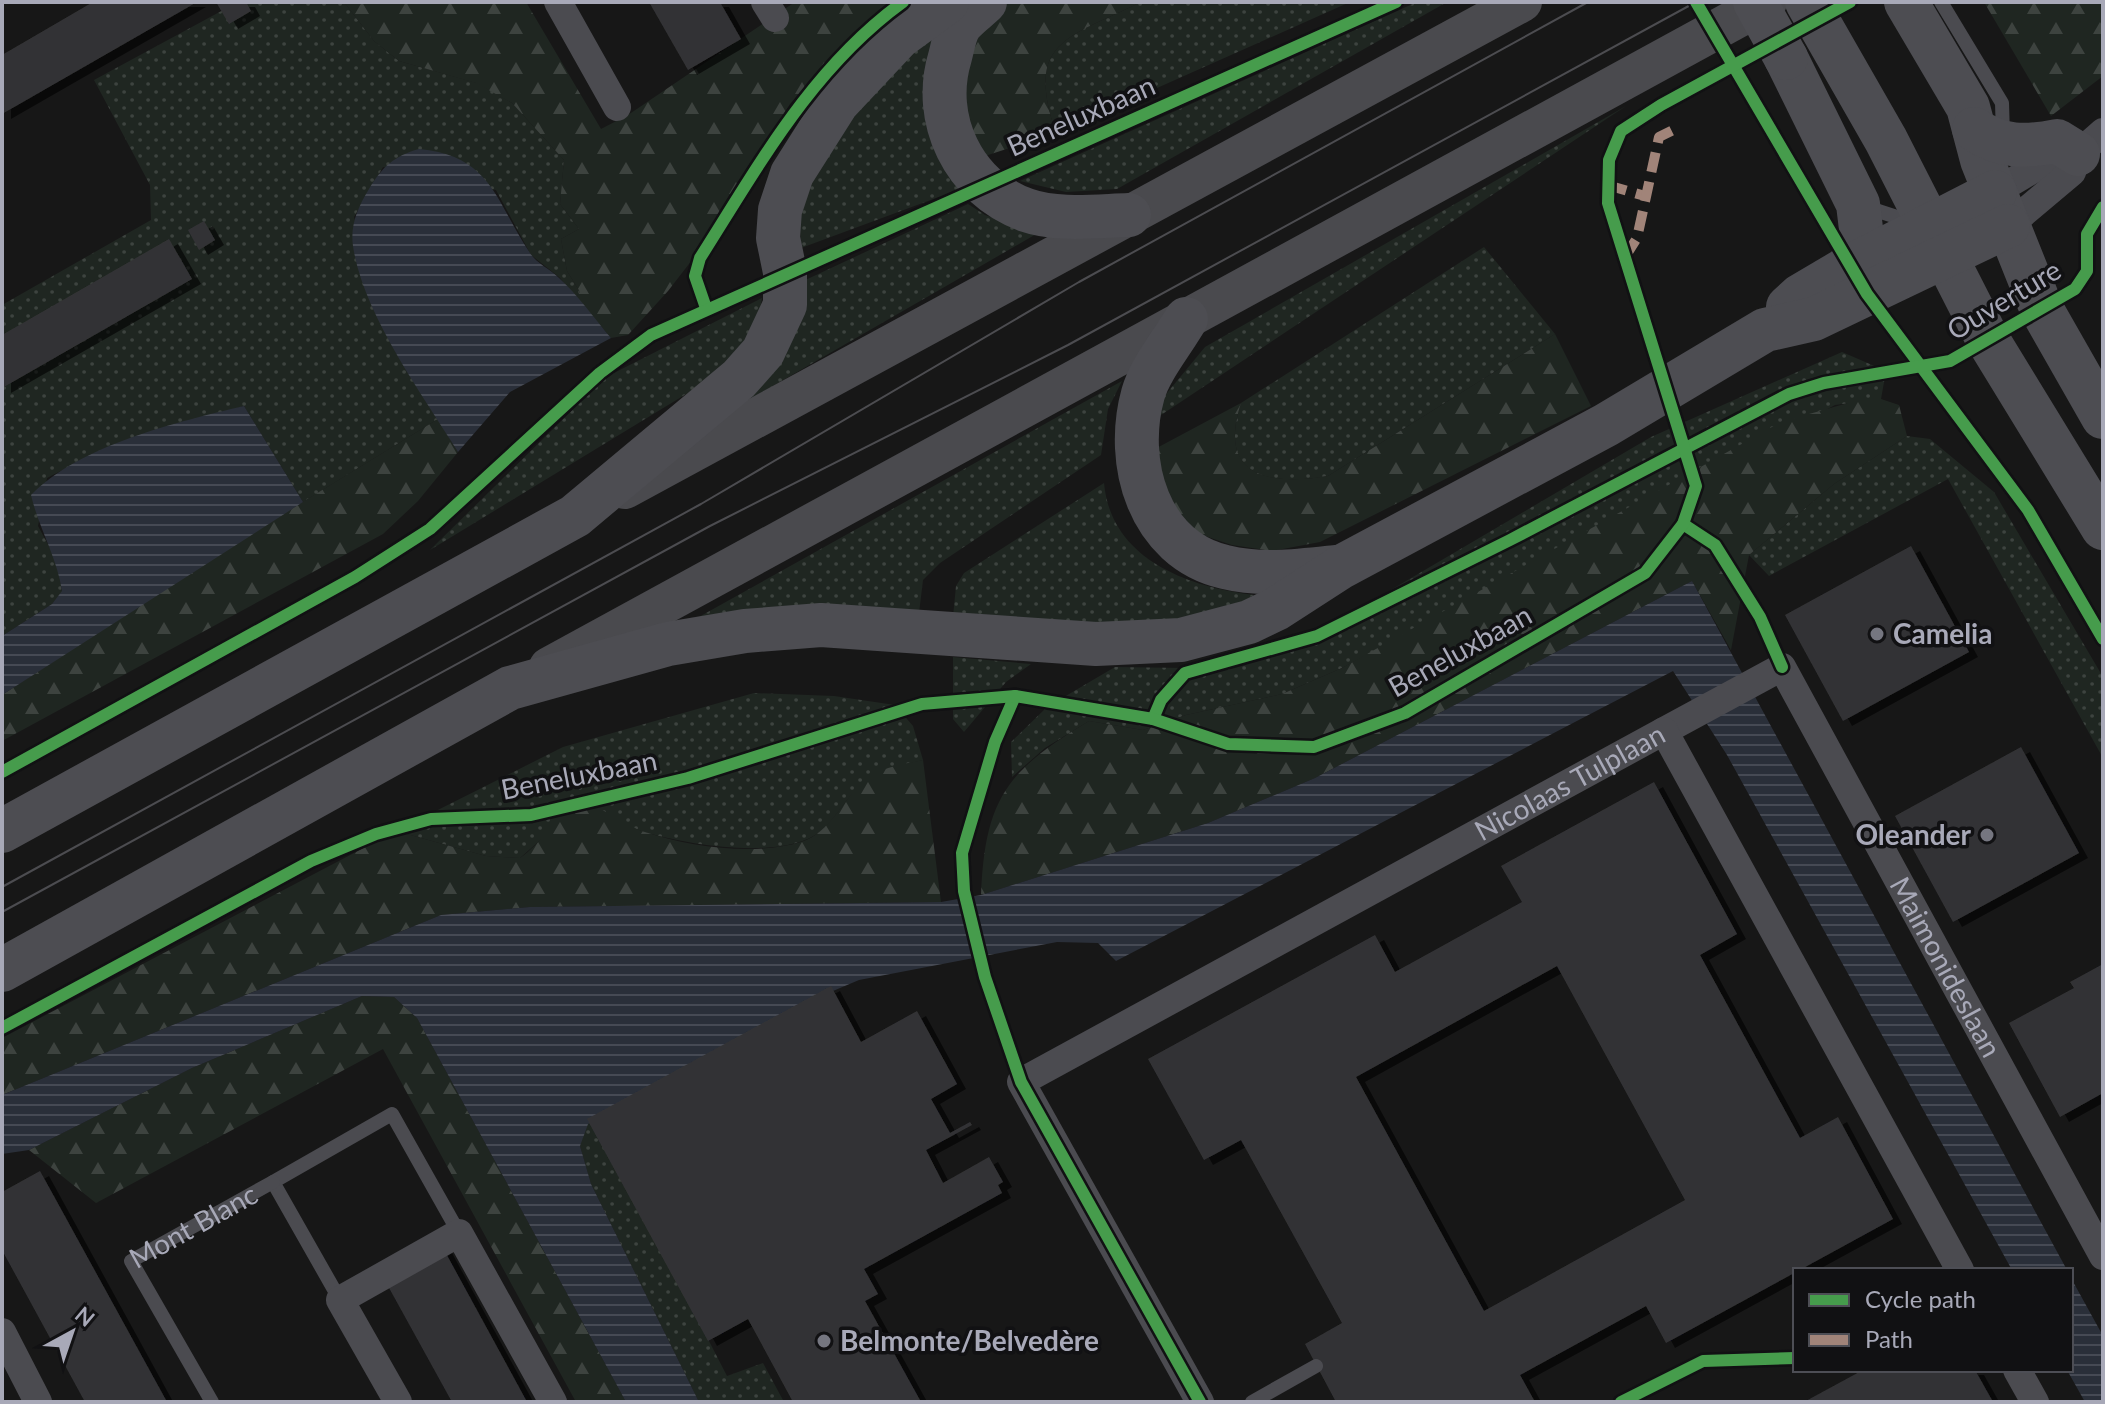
<svg xmlns="http://www.w3.org/2000/svg" width="2105" height="1404" font-family="Lato,sans-serif">
<style>
.grass{fill:url(#grass-dots)}
.forest{fill:url(#forest-firs)}
.water{fill:url(#water-rules)}
.building{fill:#333335;fill-rule:evenodd;filter:url(#shadow)}
.lines{fill:none;stroke-linecap:round;stroke-linejoin:round}
.service{stroke:#4b4b50;stroke-width:14}
.minor{stroke:#4b4b50;stroke-width:28}
.secondary{stroke:#4a4a4e;stroke-width:40}
.primary{stroke:#4d4d52;stroke-width:44}
.tram{stroke:#4c4c50;stroke-width:2}
.primary-bridge{stroke:#4d4d52;stroke-width:44}
.quiet{stroke:#a18479;stroke-width:10;stroke-dasharray:20 10;stroke-linecap:butt}
.cycleway-casing{stroke:#111113;stroke-width:17}
.cycleway{stroke:#469c4c;stroke-width:12}
.poi-dot{fill:#757680;stroke:#111113;stroke-width:3}
.labels{text-anchor:middle;stroke-width:7;stroke-linejoin:round;paint-order:stroke}
.street-label{font-size:28px;fill:#a8a9b8;stroke:#111113}
.poi-label{font-size:28px;font-weight:bold;fill:#a8a9b8;stroke:#111113;text-anchor:start}
</style>
<defs>
<pattern id="grass-dots" width="8" height="8" patternUnits="userSpaceOnUse" patternTransform="scale(2)"><rect width="8" height="8" fill="#1f2621"/><path d="M2 2h.1M6 6h.1" fill="none" stroke="#3d433f" stroke-width="1.8" stroke-linecap="round"/></pattern>
<pattern id="forest-firs" width="22" height="20" patternUnits="userSpaceOnUse" patternTransform="scale(2)"><rect width="22" height="20" fill="#1f2621"/><path d="M5 1l3.5 6h-7zM16 11l3.5 6h-7z" fill="#3d433f"/></pattern>
<pattern id="water-rules" width="6" height="5" patternUnits="userSpaceOnUse" patternTransform="scale(2)"><rect width="6" height="5" fill="#2a2f39"/><path d="M0 2.5h6" fill="none" stroke="#464a54"/></pattern>
<filter id="shadow"><feDropShadow dx="9" dy="5" stdDeviation="0" flood-color="#0009"/></filter>
</defs>
<rect width="100%" height="100%" fill="#171717"/>
<g class="grass">
<path d="M238,2H344L374,41L399,61L477,83L512,103L564,160L560,204L579,229L561,239L567,271L580,292L576,297L559,277L531,255L496,190L383,167L354,217L396,353L438,419L303,502L244,406L105,448L47,478L38,526L58,563L62,592L52,604L2,636V305L151,220L150,185L94,80Z"/>
<path d="M1141,2H1350L1056,133C1024,40 1069,38 1141,2Z"/>
<path d="M1417,2H1447L1117,189L1066,192L1020,181Z"/>
<path d="M946,19L963,188L801,248L798,194L842,123Z"/>
<path d="M1626,106L1158,417L1162,399L1205,347Z"/>
<path d="M968,204L985,215L1038,233L733,409L799,283Z"/>
<path d="M1484,247L1555,334L1328,476C1268,486 1217,477 1241,403Z"/>
<path d="M762,298L758,321L724,371L430,550L606,377Z"/>
<path d="M1842,352L1886,371L1881,399L1835,405L1342,668L1282,694L1186,715L1143,730L1089,721L1045,748L1012,777L1011,742L1047,707L1115,667L1184,668L1233,664L1281,650L1338,621L1651,437Z"/>
<path d="M1122,381L1108,409L1101,455L940,563L923,580L919,613L697,618Z"/>
<path d="M1907,436L1930,439L1994,492L2103,677V758L1948,479L1769,576L1749,555L1834,484Z"/>
<path d="M1104,483C1111,560 1189,587 1254,595C1169,645 1046,624 953,617L956,586L964,573Z"/>
<path d="M953,657L1031,664L1006,682L964,732L953,719Z"/>
<path d="M754,693L834,696L895,705L913,726L923,760C897,766 872,773 853,793C842,805 833,821 821,831C784,861 690,845 648,833C622,826 607,811 580,805L520,858L486,856L396,831L563,747Z"/>
<path d="M595,1120L727,1376L763,1363L784,1402H699L591,1184L580,1146L587,1124Z"/>
</g>
<g class="forest">
<path d="M344,2H526L601,129L628,115L795,2H889L853,33L790,104L699,251L668,291L628,335L611,338L576,297L580,292L567,271L561,239L579,229L560,204L564,160L512,103L476,83L399,61L374,41Z"/>
<path d="M1003,2H1141C1069,38 1024,40 1056,133L985,156L976,149L959,85L978,35Z"/>
<path d="M1984,2H2103V76L2051,116Z"/>
<path d="M1555,334L1591,406L1320,542L1272,551L1232,545L1196,533L1171,512L1153,450L1241,403C1217,476 1268,486 1328,476Z"/>
<path d="M1862,399H1881L1899,405L1907,436L1834,484L1749,555L1731,650L1692,581L1315,778L1208,823L981,895C985,797 1008,770 1089,721L1143,730L1186,715L1282,694L1342,668L1781,422Z"/>
<path d="M438,419L458,452L418,501L383,534L2,741V695L226,549Z"/>
<path d="M923,760L941,902L530,907L441,915L2,1095V1038L396,831L486,856L520,858C541,844 556,816 579,806C595,799 627,827 645,832C690,847 755,856 801,842C831,833 843,798 866,779C882,767 904,764 923,760Z"/>
<path d="M362,996L394,997L417,1018L626,1402H576L383,1049L96,1203L29,1150L192,1068Z"/>
</g>
<g class="water">
<path d="M419,149C492,156 495,201 530,253C536,263 550,269 558,277C578,295 594,318 611,338L510,392L458,452C422,394 363,314 353,246C350,225 358,207 369,189C382,167 394,156 419,149Z"/>
<path d="M244,406L303,502L2,695V636L52,604L62,591C57,557 39,529 31,495C80,445 177,422 244,406Z"/>
<path d="M1692,581L2067,1270H2012L1727,755L1673,671L1116,961L1098,943L1057,942L859,980L795,1007L588,1124L580,1146L591,1184L699,1402H626L417,1018L394,997L362,996L192,1068L29,1150L2,1154V1095L441,915L530,907L941,902L981,895L1208,823L1315,778Z"/>
<path d="M2071,1278L2103,1336V1402H2085L2067,1370H2071Z"/>
</g>
<g class="building">
<path d="M93,2H197L2,114V55Z"/>
<path d="M216,2H246L251,11L229,24Z"/>
<path d="M649,2H720L741,39L688,70Z"/>
<path d="M204,221L215,240L199,250L188,230Z"/>
<path d="M169,239L192,279L2,388V335Z"/>
<path d="M1911,546L1969,652L1843,721L1785,615Z"/>
<path d="M2021,747L2079,853L1953,922L1895,816Z"/>
<path d="M1654,782L1737,934L1700,955L1800,1138L1838,1117L1893,1219L1666,1343L1646,1306L1520,1375L1535,1402H1336L1305,1344L1342,1323L1241,1140L1204,1160L1148,1059L1375,935L1395,972L1415,961L1522,902L1501,866ZM1557,966L1685,1200L1484,1311L1356,1077Z"/>
<path d="M2103,964V1093L2060,1117L2009,1023L2074,988L2070,982Z"/>
<path d="M831,986L861,1042L917,1011L957,1084L931,1099L950,1133L970,1122L972,1125L926,1150L943,1183L989,1157L1003,1182L998,1185L1002,1193L864,1269L878,1294L865,1301L921,1402H793L748,1319L708,1341L587,1119Z"/>
<path d="M40,1171L167,1402H85L2,1250V1192Z"/>
<path d="M443,1248L527,1402H452L388,1286Z"/>
<path d="M1863,1370H1975L1993,1402H1804Z"/>
</g>
<g class="lines">
<g class="service">
<path d="M1941,2L2002,103L2003,136"/>
<path d="M1866,207L1915,223"/>
<path d="M340,1300L273,1182L392,1114L459,1233"/>
<path id="s1" d="M212,1402L131,1261L273,1182"/>
<path d="M1252,1402L1316,1366"/>
</g>
<g class="minor">
<path d="M558,2L617,107"/>
<path d="M765,2L775,18"/>
<path d="M1995,192L2052,158L2073,155"/>
<path d="M2008,226L2072,172L2078,154L2103,132"/>
<path id="s2" d="M1664,731L1782,667L2103,1256"/>
<path d="M2,1332L38,1402"/>
<path d="M2017,1370L2035,1402"/>
<path d="M398,1402L340,1300L459,1233L553,1402"/>
<path id="s3" d="M1200,1402L1021,1082L1664,731L1960,1270"/>
</g>
<g class="secondary">
<path d="M625,489L1522,2"/>
<path d="M549,667L1767,2"/>
</g>
<g class="primary">
<path d="M985,2C978,9 969,15 962,23C955,31 953,46 950,57C931,119 963,187 1026,210C1057,221 1096,216 1129,215"/>
<path d="M1807,2L1886,140L1988,340L2103,528"/>
<path d="M1906,2L1968,107L1982,160L2042,310L2103,417"/>
<path d="M1786,58L1858,204L1862,237L1849,267"/>
<path d="M1974,129C2001,148 2026,147 2057,141L2078,154"/>
<path d="M1788,307L1800,296L1849,267L1995,192"/>
<path d="M1186,319C1173,342 1150,369 1143,394C1124,462 1148,549 1225,567C1261,576 1299,571 1335,567"/>
<path d="M2,831L575,516L739,379L763,352L785,305V272L778,238L780,210L792,174L837,103L899,37L947,2"/>
<path d="M2,970L510,688L668,644L745,631L821,625L1096,644L1181,640L1249,622L1276,609L1341,567L1606,425L1765,330L1814,319L2008,226"/>
</g>
<g class="tram">
<path d="M2,887L701,504L1079,282L1588,2"/>
<path d="M2,912L710,526L1068,345L1696,2"/>
</g>
<path class="primary-bridge" d="M1755,2L1786,58"/>
<g class="quiet">
<path d="M1607,185L1645,196"/>
<path d="M1625,257L1637,238L1659,137L1675,129"/>
</g>
<defs>
<g id="cycleway">
<path d="M1696,2L1867,294L2028,510L2103,639"/>
<path d="M706,308L695,276L700,258C759,165 812,68 903,2"/>
<path d="M1683,524L1715,545L1760,617L1782,667"/>
<path d="M1015,696L995,742L962,853L964,891L985,977L1021,1082L1200,1402"/>
<path d="M1153,719L1161,700L1185,673L1317,636L1510,540L1789,394L1824,383L1950,361L2075,289L2087,271V234L2103,207"/>
<path d="M2,772L355,577L430,529L600,373L651,335L1396,2"/>
<path d="M2,1028L311,861L376,834L431,819L531,815L688,778L922,704L1015,696L1153,719L1228,744L1314,747L1405,713L1645,573L1683,524L1696,486L1608,203L1609,160L1621,131L1661,105L1850,2"/>
<path d="M1621,1402L1703,1361L1795,1358"/>
</g>
</defs>
<use href="#cycleway" class="cycleway-casing"/>
<use href="#cycleway" class="cycleway"/>
</g>
<g class="poi-dot">
<circle cx="1877" cy="634" r="8"/>
<circle cx="1987" cy="835" r="8"/>
<circle cx="824" cy="1341" r="8"/>
</g>
<g class="labels">
<g class="street-label">
<text transform="translate(1081 116) rotate(-24)" y="10">Beneluxbaan</text>
<text transform="translate(2004 300) rotate(-31)" y="10">Ouverture</text>
<text transform="translate(1460 651) rotate(-29)" y="10">Beneluxbaan</text>
<text transform="translate(579 775) rotate(-11)" y="10">Beneluxbaan</text>
<text dy="10" stroke="none"><textPath href="#s3" startOffset="992">Nicolaas Tulplaan</textPath></text>
<text dy="10" stroke="none"><textPath href="#s2" startOffset="476">Maimonideslaan</textPath></text>
<text dy="10" stroke="none"><textPath href="#s1" startOffset="234">Mont Blanc</textPath></text>
</g>
<g class="poi-label">
<text x="1893" y="644">Camelia</text>
<text x="1971" y="845" text-anchor="end">Oleander</text>
<text x="840" y="1351">Belmonte/Belvedère</text>
</g>
</g>
<rect width="2105" height="1404" fill="none" stroke="#a8a9b8" stroke-width="8"/>
<rect x="1793" y="1268" width="280" height="104" fill="#111113" stroke="#4d4e55" stroke-width="2"/>
<rect x="1809" y="1294" width="40" height="12" fill="#469c4c" stroke="#4d4e55" stroke-width="2"/>
<text x="1865" y="1308" font-size="24" fill="#a8a9b8">Cycle path</text>
<rect x="1809" y="1334" width="40" height="12" fill="#a18479" stroke="#4d4e55" stroke-width="2"/>
<text x="1865" y="1348" font-size="24" fill="#a8a9b8">Path</text>
<g transform="translate(72 1332) rotate(40)" stroke="#111113" stroke-width="6" paint-order="stroke">
<path d="M0-6L14 30L0 20L-14 30Z" fill="#a8a9b8"/>
<text y="-12" font-size="22" font-weight="bold" text-anchor="middle" fill="#a8a9b8">N</text>
</g>
</svg>
